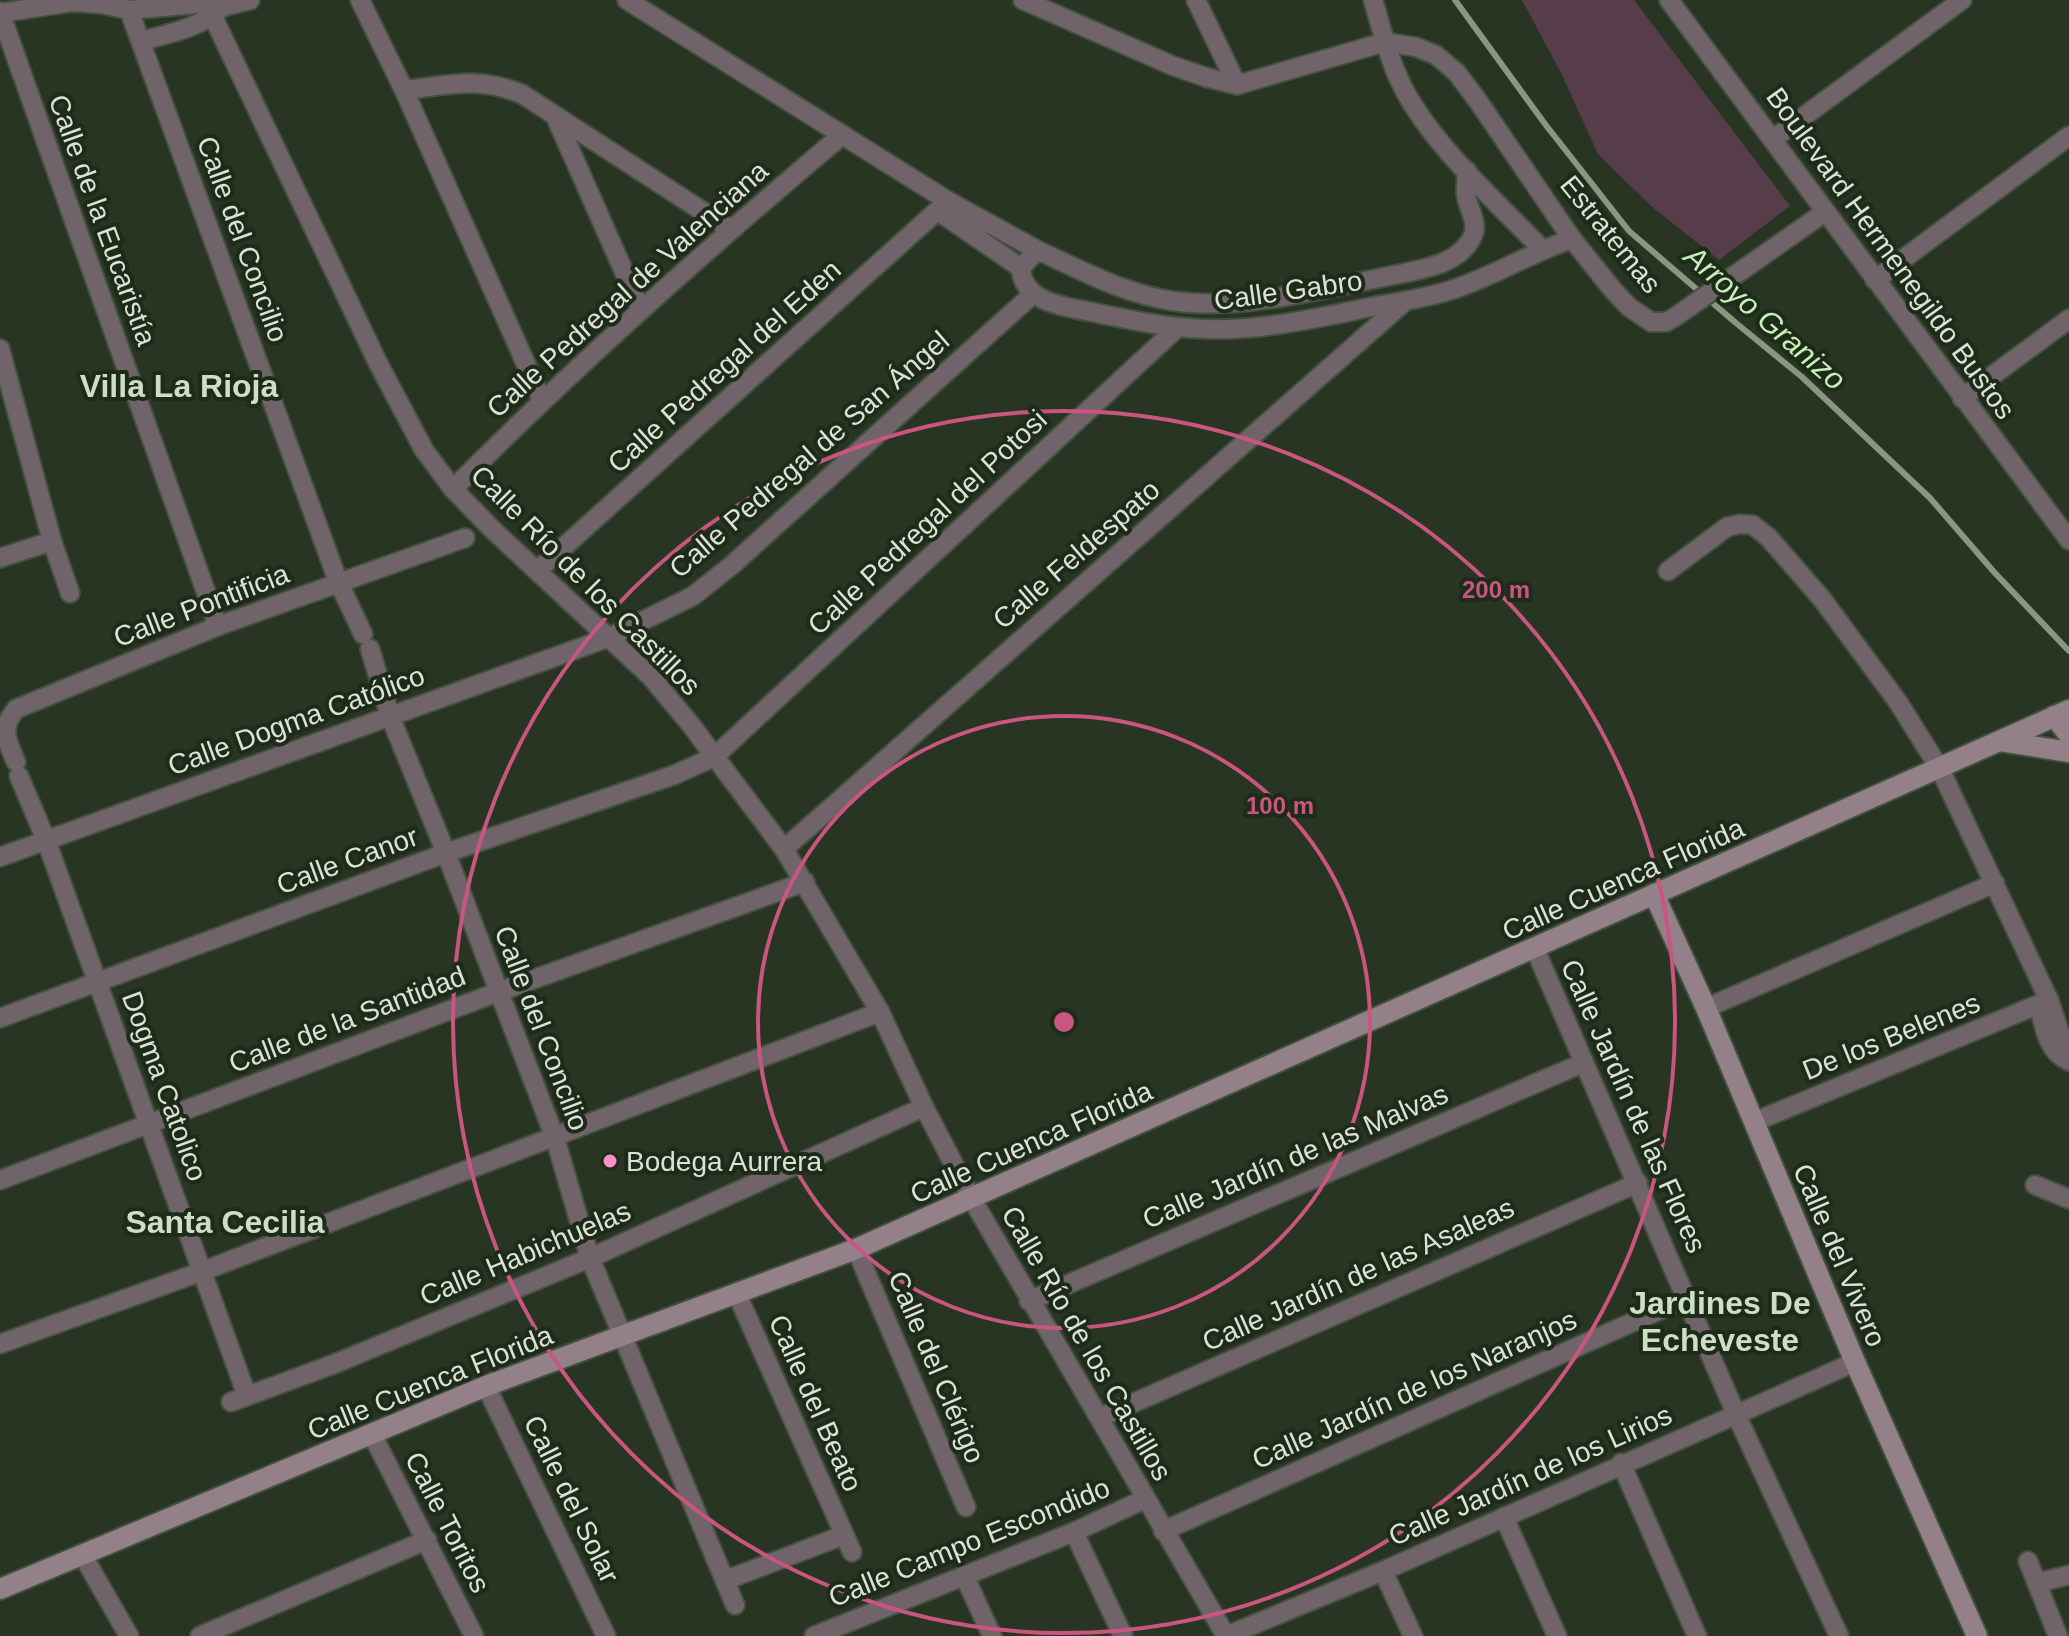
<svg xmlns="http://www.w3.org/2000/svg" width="2069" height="1636" font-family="Helvetica,sans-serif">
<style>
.green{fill:#573d4a}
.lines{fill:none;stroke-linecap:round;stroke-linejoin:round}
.stream{stroke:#869980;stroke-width:6}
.street-casing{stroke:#44513f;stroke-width:22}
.secondary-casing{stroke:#44513f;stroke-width:24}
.street{stroke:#70646a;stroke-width:18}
.secondary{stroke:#938089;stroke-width:20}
.ring{fill:none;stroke:#c95580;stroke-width:4}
.poi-dot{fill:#f98fc9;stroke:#1d2b18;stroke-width:3}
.labels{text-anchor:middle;stroke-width:8;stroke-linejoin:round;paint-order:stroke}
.street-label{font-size:28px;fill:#dae3d7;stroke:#1d2b18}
.poi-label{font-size:28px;fill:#dae3d7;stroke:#1d2b18;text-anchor:start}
.water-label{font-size:30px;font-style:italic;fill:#c6eeb8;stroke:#1d2b18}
.quarter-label{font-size:32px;font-weight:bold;fill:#cddfc6;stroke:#1d2b18}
.centre{fill:#c95580;stroke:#1d2b18;stroke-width:4}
.ring-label{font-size:24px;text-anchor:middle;font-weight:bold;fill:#c95580;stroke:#1d2b18;stroke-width:8;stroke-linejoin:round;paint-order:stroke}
</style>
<rect width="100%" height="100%" fill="#273522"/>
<path class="green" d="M1522,0H1634L1790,206L1719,260L1651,206L1598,154L1562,75Z"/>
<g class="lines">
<path class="stream" d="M1455,0L1545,124L1629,231L1736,323L1802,377L1930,498L1994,572L2069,651"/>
<defs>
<g id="street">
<path d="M205,0L378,363L424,450L453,489L493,530L651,677L691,725L784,849L880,1012L924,1107L972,1199L1226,1636"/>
<path d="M360,0L404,90L542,400"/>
<path d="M627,0L948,201L1037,250"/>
<path d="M1023,0L1171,65L1205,77L1237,85L1385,42L1416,47L1436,55L1457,73L1478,101L1572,239L1613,290L1629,307L1651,322H1666L1675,317L1825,212"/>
<path d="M1196,0L1237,85"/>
<path d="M1373,0C1381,26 1387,53 1398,77C1425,139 1495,200 1542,249"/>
<path d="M1669,0L2069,540"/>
<path d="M129,10L338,581L363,634"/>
<path d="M0,12L218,626"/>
<path d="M0,13L72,2L102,4L129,10L206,3L222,7L250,0"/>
<path d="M141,41C167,34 200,28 220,9"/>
<path d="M404,90C450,85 477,76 522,94L730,229"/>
<path d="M556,118L641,310"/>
<path d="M1773,139L1962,0"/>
<path d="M1467,171C1467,179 1465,187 1466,195C1469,212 1481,225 1470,241C1464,251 1452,259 1442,263C1418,272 1390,275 1365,281C1303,293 1236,310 1173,301C1124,294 1081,270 1037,250L1021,268C1022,302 1065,307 1092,312C1130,320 1168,328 1207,329C1263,331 1322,317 1376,306C1400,302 1425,298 1448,291C1491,278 1529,253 1572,239"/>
<path d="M938,211L1021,268"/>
<path d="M1875,280L2069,136"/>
<path d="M0,349L52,541L70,593"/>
<path d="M1962,398L2069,319"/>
<path d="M453,489C577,364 708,248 842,135"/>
<path d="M0,558L52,541"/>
<path d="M537,571L948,201"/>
<path d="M1668,571L1727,527L1740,524L1753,525L1769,538L1822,599L1898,702L1940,769L2049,1000L2069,1060"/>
<path d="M370,649L390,716L446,853L555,1138L590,1258L735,1605"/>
<path d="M16,762C6,738 0,729 16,709L218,626L465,538"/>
<path d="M19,776L46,840L247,1396"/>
<path d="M784,849L1403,303"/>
<path d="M0,857L610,637L693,596L732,565L1033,294"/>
<path d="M1535,949L1736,1414L1839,1636"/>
<path d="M2039,1005C2044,1026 2047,1052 2069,1061"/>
<path d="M1706,1008L1995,883"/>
<path d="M0,1018L446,853L674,775L714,757L1178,327"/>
<path d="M1754,1122L2049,1000"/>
<path d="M0,1180L498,992L805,882"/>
<path d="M2035,1185L2069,1199"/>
<path d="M856,1249L966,1507"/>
<path d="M737,1294L852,1552"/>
<path d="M1029,1301L1583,1063"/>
<path d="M0,1344L203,1271L880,1012"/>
<path d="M486,1386L606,1636"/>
<path d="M231,1402L334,1364L590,1258L924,1107"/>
<path d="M1101,1417L1638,1183"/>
<path d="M372,1434L474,1636"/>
<path d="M1621,1463L1697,1636"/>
<path d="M1504,1517L1557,1636"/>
<path d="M1163,1531L1687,1298"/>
<path d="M1074,1532L1123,1636"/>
<path d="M82,1554L129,1636"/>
<path d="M2028,1561L2058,1636"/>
<path d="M1383,1571L1413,1636"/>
<path d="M964,1575L992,1636"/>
<path d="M726,1580L844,1535"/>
<path d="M2037,1583L2069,1575"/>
<path d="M200,1636L427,1540"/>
<path d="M814,1636L1074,1532L1145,1499"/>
<path d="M1226,1636L1383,1571L1855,1362"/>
</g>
<g id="secondary">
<path d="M2054,716L2069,735"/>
<path d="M2000,741L2069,752"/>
<path d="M1654,894L1706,1008L1855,1362L1977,1636"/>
<path d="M0,1589L486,1386L856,1249L2069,710"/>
</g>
</defs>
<use href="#street" class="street-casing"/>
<use href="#secondary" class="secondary-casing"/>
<use href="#street" class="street"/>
<use href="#secondary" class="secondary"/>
</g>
<g class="ring">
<circle cx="1064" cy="1022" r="306"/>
<circle cx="1064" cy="1022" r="611"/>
</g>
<circle class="poi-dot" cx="610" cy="1161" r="8"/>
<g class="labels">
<g class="street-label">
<text transform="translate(103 220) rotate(70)" y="10">Calle de la Eucaristía</text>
<text transform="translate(1611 234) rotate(51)" y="10">Estratemas</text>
<text transform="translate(243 239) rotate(70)" y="10">Calle del Concilio</text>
<text transform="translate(1891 253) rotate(54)" y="10">Boulevard Hermenegildo Bustos</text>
<text transform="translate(627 289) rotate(-42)" y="10">Calle Pedregal de Valenciana</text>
<text transform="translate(1288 290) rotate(-8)" y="10">Calle Gabro</text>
<text transform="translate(724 366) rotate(-42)" y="10">Calle Pedregal del Eden</text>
<text transform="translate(809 454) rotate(-41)" y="10">Calle Pedregal de San Ángel</text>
<text transform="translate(927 522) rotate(-43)" y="10">Calle Pedregal del Potosi</text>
<text transform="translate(1076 554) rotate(-41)" y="10">Calle Feldespato</text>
<text transform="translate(586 580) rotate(45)" y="10">Calle Río de los Castillos</text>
<text transform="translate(201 605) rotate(-21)" y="10">Calle Pontificia</text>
<text transform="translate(296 720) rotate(-20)" y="10">Calle Dogma Católico</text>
<text transform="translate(347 860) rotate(-20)" y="10">Calle Canor</text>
<text transform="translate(1623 879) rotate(-24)" y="10">Calle Cuenca Florida</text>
<text transform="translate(347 1019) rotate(-21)" y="10">Calle de la Santidad</text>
<text transform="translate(542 1028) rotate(69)" y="10">Calle del Concilio</text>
<text transform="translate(1891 1036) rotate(-22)" y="10">De los Belenes</text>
<text transform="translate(165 1086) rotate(70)" y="10">Dogma Catolico</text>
<text transform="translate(1634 1106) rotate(66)" y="10">Calle Jardín de las Flores</text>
<text transform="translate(1031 1142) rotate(-24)" y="10">Calle Cuenca Florida</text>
<text transform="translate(1295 1156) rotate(-23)" y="10">Calle Jardín de las Malvas</text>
<text transform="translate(525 1253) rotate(-23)" y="10">Calle Habichuelas</text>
<text transform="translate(1840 1255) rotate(67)" y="10">Calle del Vivero</text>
<text transform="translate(1358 1274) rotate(-24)" y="10">Calle Jardín de las Asaleas</text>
<text transform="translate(1087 1343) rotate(60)" y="10">Calle Río de los Castillos</text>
<text transform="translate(937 1367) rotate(67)" y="10">Calle del Clérigo</text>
<text transform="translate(430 1382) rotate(-22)" y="10">Calle Cuenca Florida</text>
<text transform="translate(1414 1389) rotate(-24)" y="10">Calle Jardín de los Naranjos</text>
<text transform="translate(816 1403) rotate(66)" y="10">Calle del Beato</text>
<text transform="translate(1530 1475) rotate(-24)" y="10">Calle Jardín de los Lirios</text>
<text transform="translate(572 1499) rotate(64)" y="10">Calle del Solar</text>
<text transform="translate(448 1522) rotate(63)" y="10">Calle Toritos</text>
<text transform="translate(969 1542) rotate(-22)" y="10">Calle Campo Escondido</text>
</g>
<g class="poi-label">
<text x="626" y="1171">Bodega Aurrera</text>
</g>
<g class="water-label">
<text transform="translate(1765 318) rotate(41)" y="10">Arroyo Granizo</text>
</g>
<g class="quarter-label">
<text x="179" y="397">Villa La Rioja</text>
<text x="225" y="1233">Santa Cecilia</text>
<text x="1720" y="1314">Jardines De<tspan x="1720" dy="37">Echeveste</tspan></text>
</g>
</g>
<circle cx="1064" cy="1022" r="12" class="centre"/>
<g class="ring-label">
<text x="1496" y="598">200 m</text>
<text x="1280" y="814">100 m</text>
</g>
</svg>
